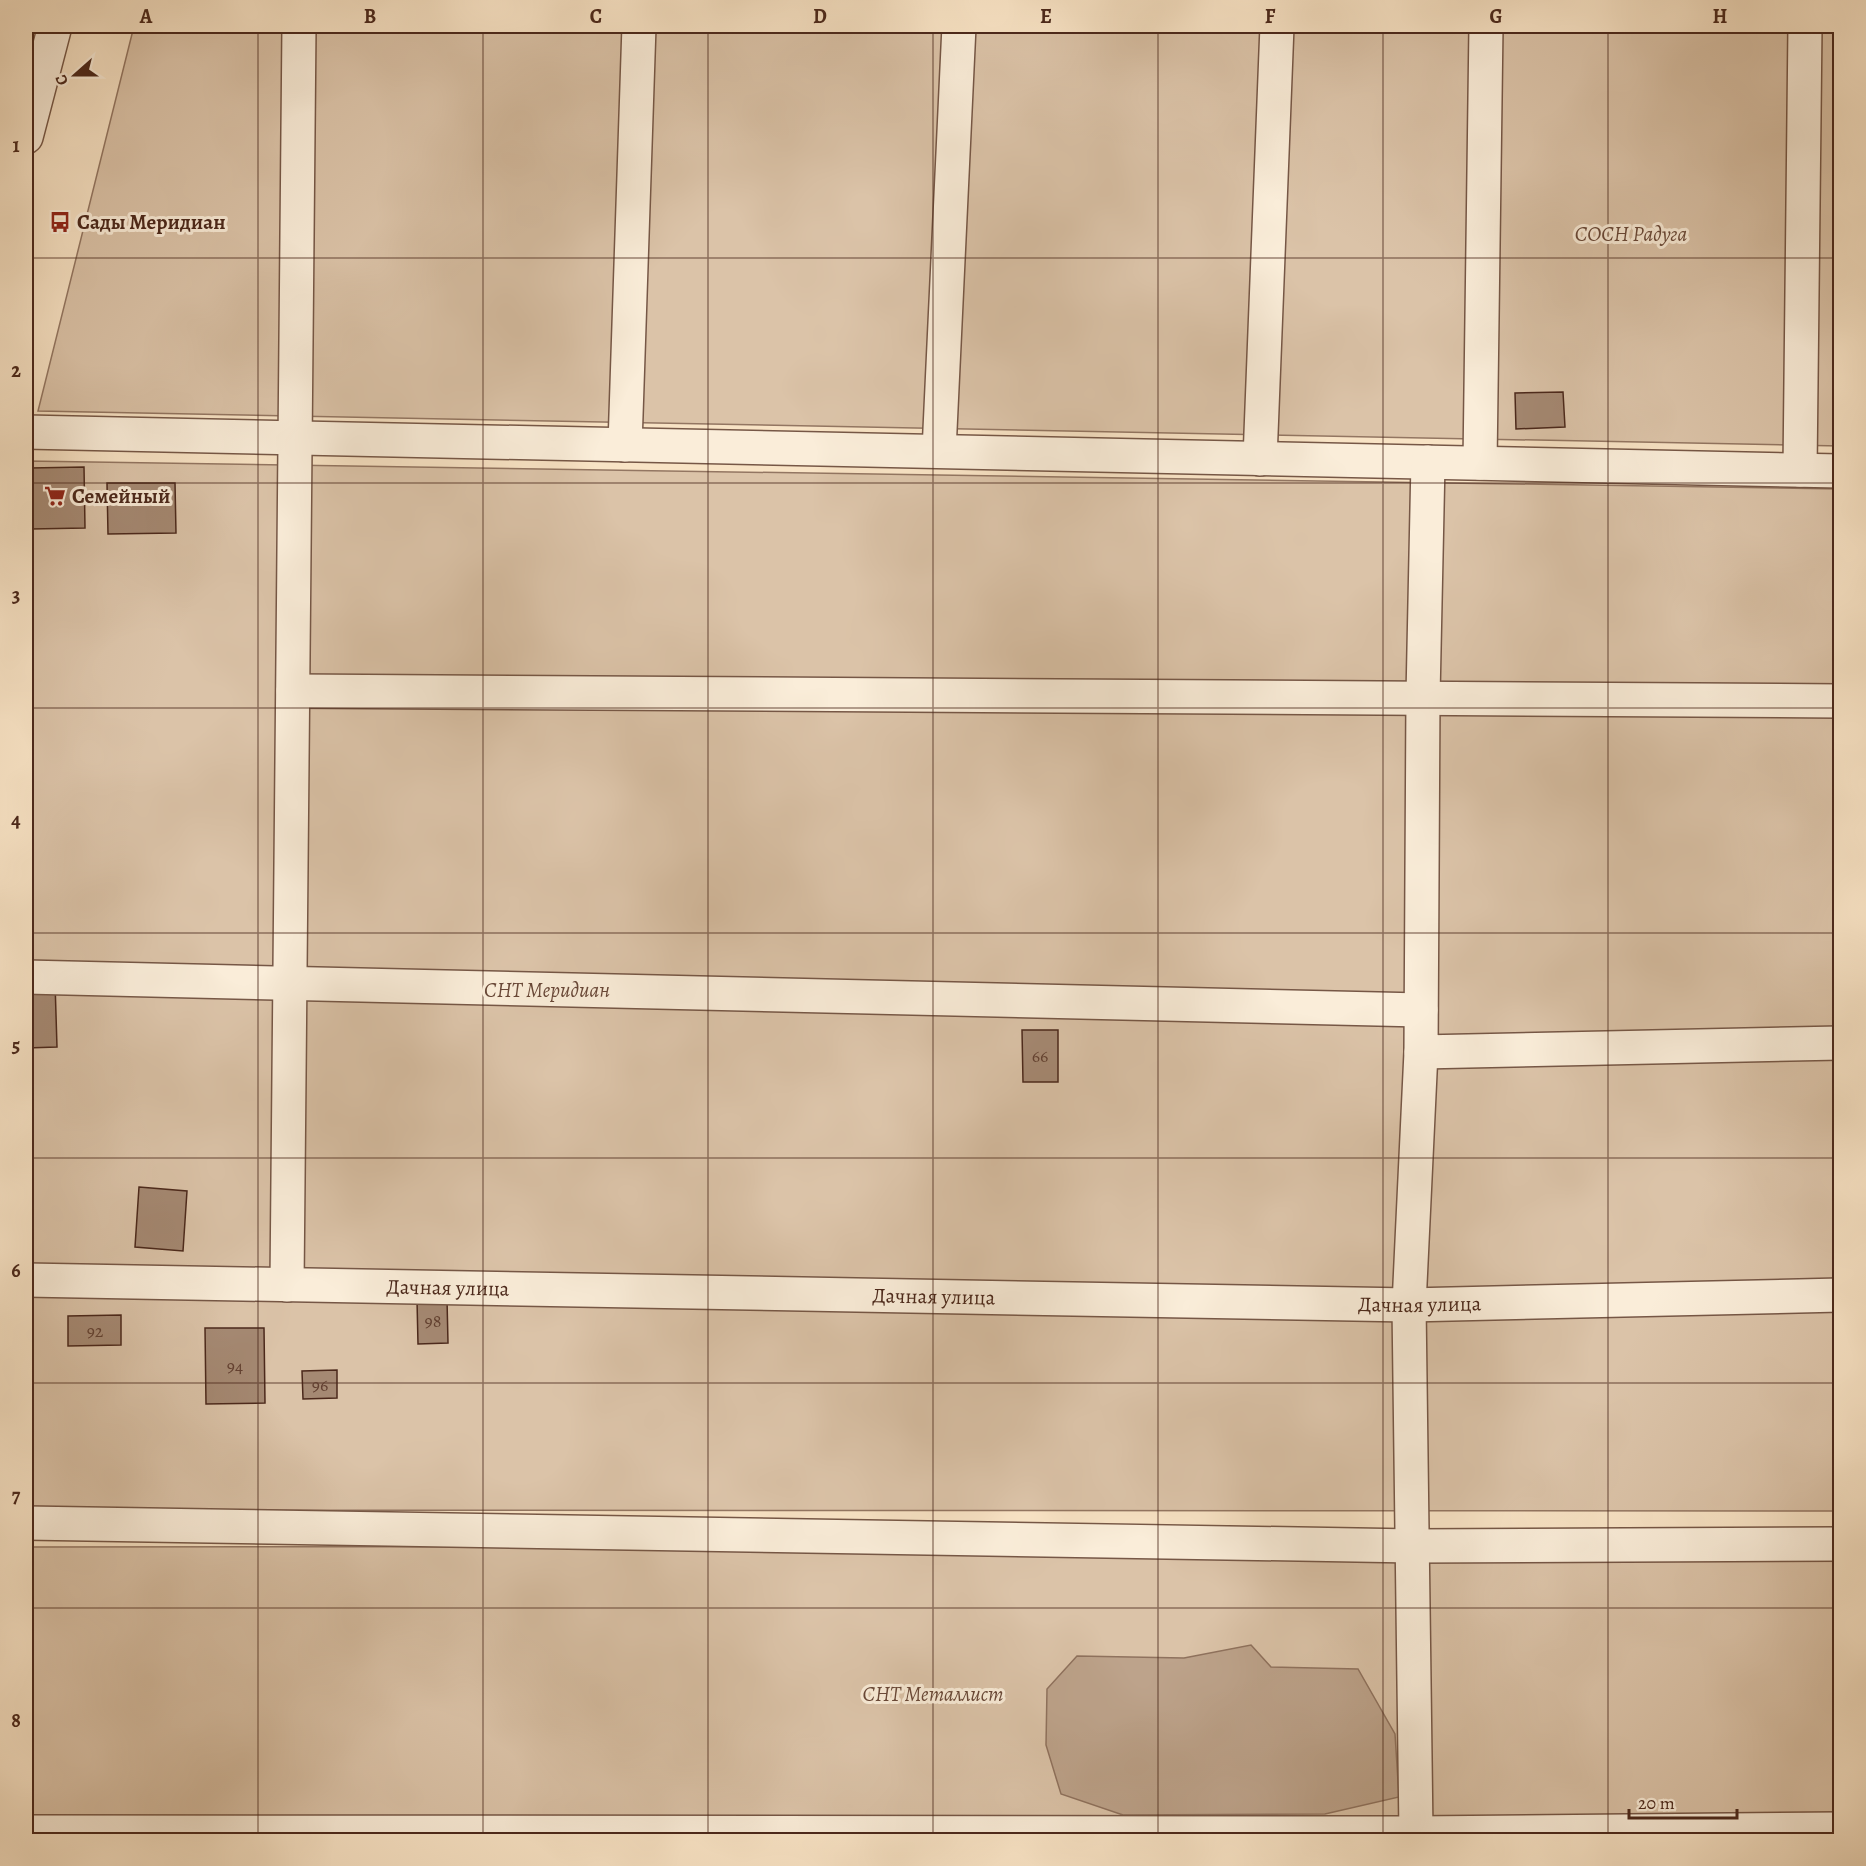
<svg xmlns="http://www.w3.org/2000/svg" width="1866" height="1866" font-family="Alegreya,serif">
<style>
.green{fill:#dbc3a8;stroke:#937662;stroke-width:1.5}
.water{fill:#bda38b;stroke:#8f725e;stroke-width:1.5}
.building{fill:#a58973;stroke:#4b281b;stroke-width:1.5}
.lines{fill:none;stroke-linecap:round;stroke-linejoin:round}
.minor-casing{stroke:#765746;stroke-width:36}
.minor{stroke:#faedd9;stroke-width:33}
.grid{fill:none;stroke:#4b281b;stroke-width:1.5;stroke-opacity:0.55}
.labels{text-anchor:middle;stroke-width:6;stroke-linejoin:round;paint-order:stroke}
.number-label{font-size:18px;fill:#624031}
.poi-label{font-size:21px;font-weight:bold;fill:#4b281b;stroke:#faedd9;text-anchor:start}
.park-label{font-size:21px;font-style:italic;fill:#684737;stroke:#faedd9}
.street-label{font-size:21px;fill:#4b281b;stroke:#faedd9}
.neatline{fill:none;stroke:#4b281b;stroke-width:2}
.grid-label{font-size:20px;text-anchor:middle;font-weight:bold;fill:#4b281b}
</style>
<rect width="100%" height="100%" fill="#f8e3c5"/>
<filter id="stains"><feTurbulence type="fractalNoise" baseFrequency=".00333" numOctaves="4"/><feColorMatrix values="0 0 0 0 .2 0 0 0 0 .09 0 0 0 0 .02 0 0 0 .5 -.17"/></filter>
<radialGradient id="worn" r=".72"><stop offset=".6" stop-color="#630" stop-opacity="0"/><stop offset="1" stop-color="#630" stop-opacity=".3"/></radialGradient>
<g class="green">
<path d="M134,26H1840V446L38,411Z"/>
<path d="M26,461L1840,489V1511L26,1510Z"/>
<path d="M1840,1546V1840H26V1547Z"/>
</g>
<path class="water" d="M1251,1645L1271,1667L1358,1669L1395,1734L1399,1797L1325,1814L1123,1815L1061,1794L1046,1745L1047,1689L1077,1656L1184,1658Z"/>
<g class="building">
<path d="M1563,392L1565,427L1516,429L1515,393Z"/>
<path d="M84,467L85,528L31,529L30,468Z"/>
<path d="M107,483H175L176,533L108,534Z"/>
<path d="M55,982L57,1047L26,1048V983Z"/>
<path d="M1022,1030H1058V1082H1023Z"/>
<path d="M139,1187L187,1191L183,1251L135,1247Z"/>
<path d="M447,1299L448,1343L418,1344L417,1300Z"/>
<path d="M121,1315V1345L68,1346V1316Z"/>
<path d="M205,1328H264L265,1403L206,1404Z"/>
<path d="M337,1370V1398L303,1399L302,1371Z"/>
</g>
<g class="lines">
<defs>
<g id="minor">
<path d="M26,137L55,26"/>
<path d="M26,432L1840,471"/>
<path d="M625,445L639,26"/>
<path d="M939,451L959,26"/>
<path d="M1260,459L1277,26"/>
<path d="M1428,462L1423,696L1421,1052L1840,1043"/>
<path d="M1480,463L1486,26"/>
<path d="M1800,470L1805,26"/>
<path d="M293,691L1840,701"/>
<path d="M26,977L1421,1010"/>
<path d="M1421,1052L1409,1305L1416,1833L1422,1840"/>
<path id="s1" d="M26,1280L1409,1305L1840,1295"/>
<path d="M287,1285L299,26"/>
<path d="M26,1523L1414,1546L1840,1544"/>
<path d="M26,1832L1416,1833L1840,1829"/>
</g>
</defs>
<use href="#minor" class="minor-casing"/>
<use href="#minor" class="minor"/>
</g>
<path class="grid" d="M258,26V1840M483,26V1840M708,26V1840M933,26V1840M1158,26V1840M1383,26V1840M1608,26V1840M26,258H1840M26,483H1840M26,708H1840M26,933H1840M26,1158H1840M26,1383H1840M26,1608H1840"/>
<defs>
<symbol id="bus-bare" viewBox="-9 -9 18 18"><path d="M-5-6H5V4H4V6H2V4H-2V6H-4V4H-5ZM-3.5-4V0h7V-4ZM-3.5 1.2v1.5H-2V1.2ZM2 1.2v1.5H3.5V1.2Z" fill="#8f2418" stroke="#faedd9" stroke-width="2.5" paint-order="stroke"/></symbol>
<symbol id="supermarket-bare" viewBox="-9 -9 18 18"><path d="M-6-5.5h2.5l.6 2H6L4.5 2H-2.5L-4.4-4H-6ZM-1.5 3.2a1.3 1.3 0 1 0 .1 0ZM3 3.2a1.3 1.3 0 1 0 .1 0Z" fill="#8f2418" stroke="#faedd9" stroke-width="2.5" paint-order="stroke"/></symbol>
</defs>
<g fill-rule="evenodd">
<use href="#bus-bare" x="45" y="207" width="30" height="30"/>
<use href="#supermarket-bare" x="40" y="481" width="30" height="30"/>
</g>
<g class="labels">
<g class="number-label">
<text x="1040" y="1062">66</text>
<text x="433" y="1327">98</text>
<text x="95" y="1337">92</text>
<text x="235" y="1372">94</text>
<text x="320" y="1391">96</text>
</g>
<g class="poi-label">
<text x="77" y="229">Сады Меридиан</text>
<text x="72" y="503">Семейный</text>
</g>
<g class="park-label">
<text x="1631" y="241">СОСН Радуга</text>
<text x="547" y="997">СНТ Меридиан</text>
<text x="933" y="1701">СНТ Металлист</text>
</g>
<g class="street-label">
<text dy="7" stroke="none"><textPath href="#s1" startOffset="422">Дачная улица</textPath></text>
<text dy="7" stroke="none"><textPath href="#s1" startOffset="908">Дачная улица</textPath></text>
<text dy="7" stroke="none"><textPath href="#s1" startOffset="1394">Дачная улица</textPath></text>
</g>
</g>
<rect width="1866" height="1866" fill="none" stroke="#f8e3c5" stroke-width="66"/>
<g transform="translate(75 75) rotate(249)" stroke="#faedd9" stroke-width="4.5" paint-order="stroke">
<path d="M0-4.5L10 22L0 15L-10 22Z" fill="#4b281b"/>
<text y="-9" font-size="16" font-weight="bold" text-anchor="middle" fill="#4b281b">С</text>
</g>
<path d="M1629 1809v9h108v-9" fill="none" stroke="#4b281b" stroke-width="3"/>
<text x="1638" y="1809" font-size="18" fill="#4b281b" stroke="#faedd9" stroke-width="4.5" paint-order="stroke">20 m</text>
<rect x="33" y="33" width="1800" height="1800" class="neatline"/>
<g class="grid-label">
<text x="146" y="23">A</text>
<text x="370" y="23">B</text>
<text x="596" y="23">C</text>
<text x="820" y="23">D</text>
<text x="1046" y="23">E</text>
<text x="1270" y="23">F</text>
<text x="1496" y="23">G</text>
<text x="1720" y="23">H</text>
<text x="16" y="152">1</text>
<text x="16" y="377">2</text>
<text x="16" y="602">3</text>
<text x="16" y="827">4</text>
<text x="16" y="1052">5</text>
<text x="16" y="1277">6</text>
<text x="16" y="1502">7</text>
<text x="16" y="1727">8</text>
</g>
<rect width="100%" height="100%" filter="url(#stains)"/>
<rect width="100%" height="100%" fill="url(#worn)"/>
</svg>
